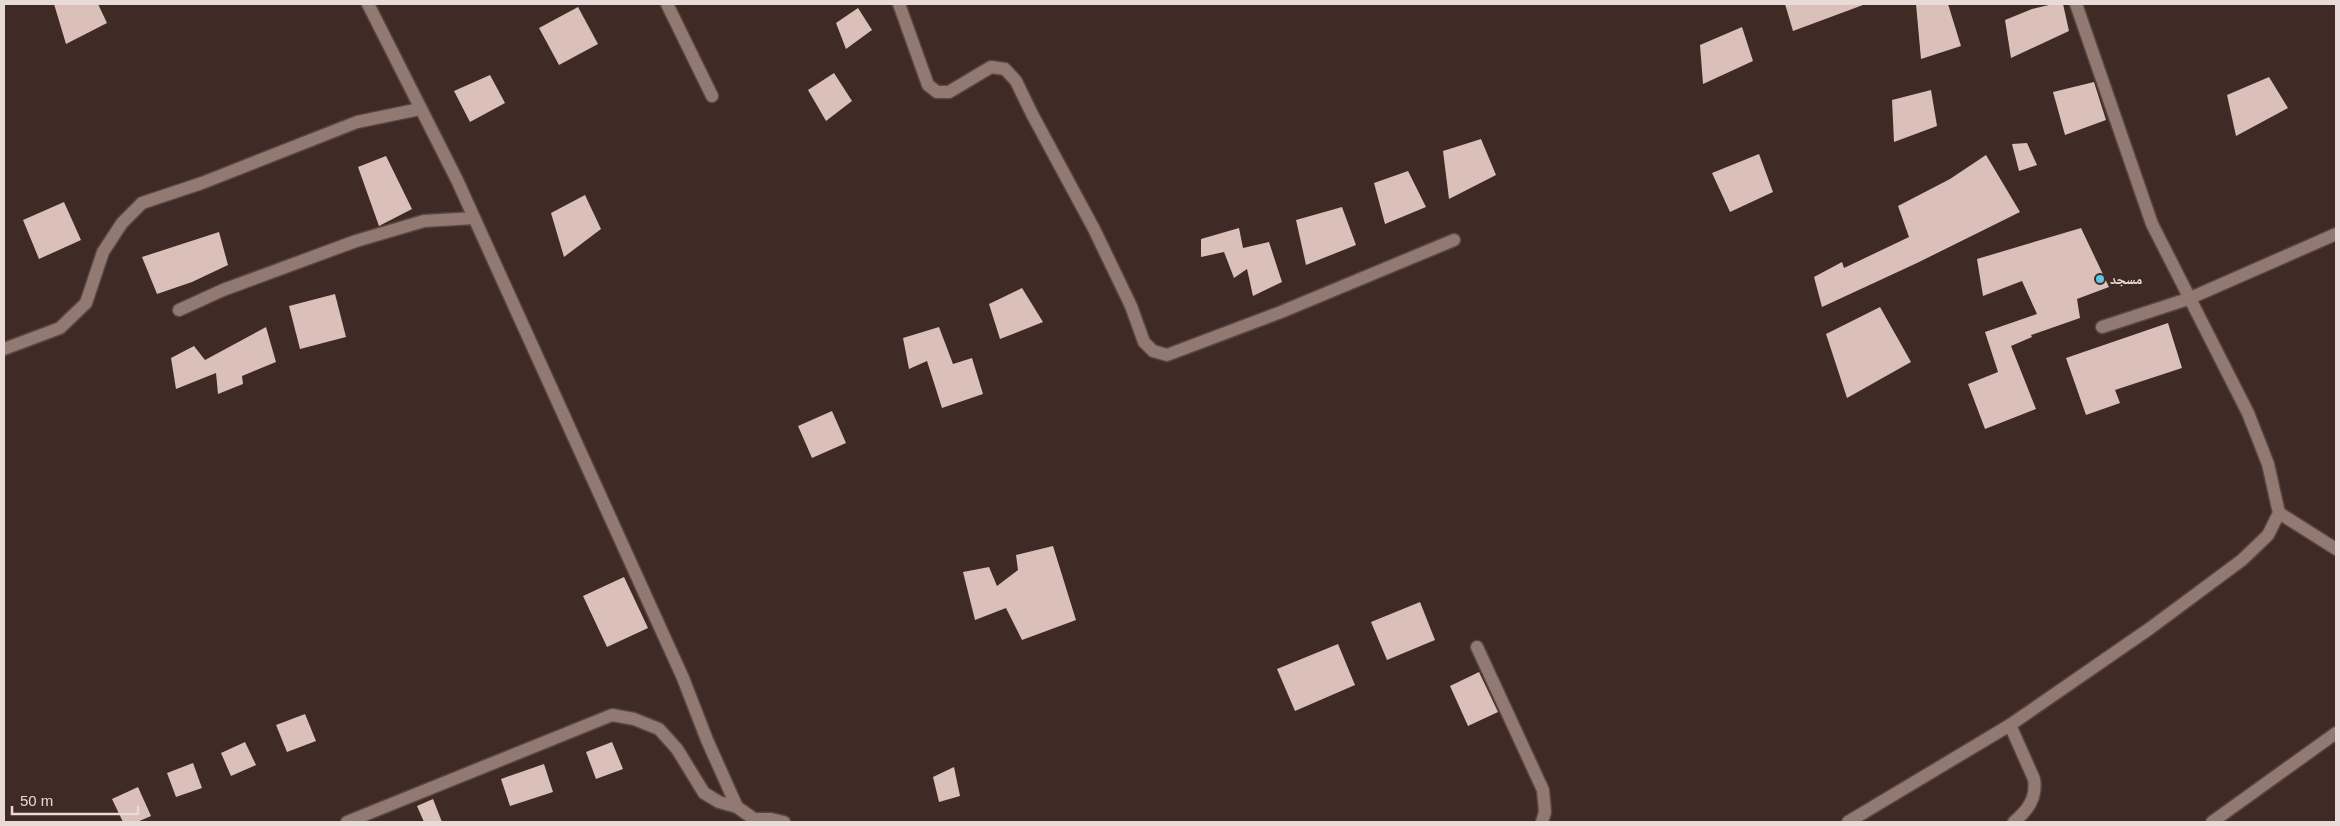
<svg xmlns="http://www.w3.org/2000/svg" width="2340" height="826" font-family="Helvetica,'Noto Naskh Arabic',sans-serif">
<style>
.building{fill:#dbbfb9}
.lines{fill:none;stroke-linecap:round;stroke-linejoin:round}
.minor-casing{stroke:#584642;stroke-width:15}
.minor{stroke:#927972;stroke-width:12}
.poi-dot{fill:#5cc7e7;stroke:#3f2a25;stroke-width:2}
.labels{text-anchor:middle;stroke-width:5;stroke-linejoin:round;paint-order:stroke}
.poi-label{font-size:14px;font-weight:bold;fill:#e8dad6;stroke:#3f2a25;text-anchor:start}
</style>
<rect width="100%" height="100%" fill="#3f2a25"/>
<g class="building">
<path d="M54,4H98L107,23L66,44Z"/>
<path d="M1785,4H1862L1863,5L1793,31Z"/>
<path d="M1916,4H1948L1961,46L1921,59Z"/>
<path d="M2053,4H2063L2069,31L2011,58L2005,20L2032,9Z"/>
<path d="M578,7L598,44L559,65L539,28Z"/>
<path d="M858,8L872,30L846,49L836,23Z"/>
<path d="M1742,27L1753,61L1703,84L1700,45Z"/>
<path d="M834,73L852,101L826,121L808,90Z"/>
<path d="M490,75L505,103L470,122L454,91Z"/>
<path d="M2269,77L2288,108L2236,136L2227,95Z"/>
<path d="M2094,82L2106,120L2065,135L2053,92Z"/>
<path d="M1931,90L1937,126L1894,142L1892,100Z"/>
<path d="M1481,139L1496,175L1449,199L1443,151Z"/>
<path d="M2027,143L2037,165L2019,171L2012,144Z"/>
<path d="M1759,154L1773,192L1730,212L1712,173Z"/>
<path d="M1986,155L2020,212L1917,263L1822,307L1814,277L1842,262L1844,268L1909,237L1898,206L1950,179Z"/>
<path d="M386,156L412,209L379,226L358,167Z"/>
<path d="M1408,171L1426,207L1385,224L1374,183Z"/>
<path d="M585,195L601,229L564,257L551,213Z"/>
<path d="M64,202L81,240L39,259L23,220Z"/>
<path d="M1342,207L1356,245L1306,265L1296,220Z"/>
<path d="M1239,228L1243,248L1269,242L1282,282L1253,296L1247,269L1234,278L1224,252L1201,257V239Z"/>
<path d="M2081,228L2109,287L2077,299L2080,318L2031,335L2032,337L2011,346L2036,409L1985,429L1968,384L1998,372L1985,332L2037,314L2022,281L1983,296L1977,259Z"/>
<path d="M219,232L228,265L192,282L157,294L142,257Z"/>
<path d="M1022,288L1043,322L1000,339L989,304Z"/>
<path d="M335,294L346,337L300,349L289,306Z"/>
<path d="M1880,307L1911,362L1847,398L1826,334Z"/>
<path d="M2168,323L2182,368L2115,390L2120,403L2086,415L2066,358Z"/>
<path d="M266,327L276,362L242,376L243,384L218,394L216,373L176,389L171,358L194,346L205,360Z"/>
<path d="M939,327L953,364L972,358L983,394L942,408L927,361L909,369L903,338Z"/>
<path d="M832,411L846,443L812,458L798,426Z"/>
<path d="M1053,546L1076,620L1022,640L1006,608L975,620L963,572L989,567L997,586L1018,570L1016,555Z"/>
<path d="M624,577L648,628L607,647L583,596Z"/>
<path d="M1420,602L1435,640L1387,660L1371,622Z"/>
<path d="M1338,644L1355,685L1295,711L1277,669Z"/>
<path d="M1479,672L1498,712L1468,726L1450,686Z"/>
<path d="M305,714L316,741L287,752L276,725Z"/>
<path d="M245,742L256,765L231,776L221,753Z"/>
<path d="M612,742L623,769L596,779L586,752Z"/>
<path d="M193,763L202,788L176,797L167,773Z"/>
<path d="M544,764L553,792L510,806L501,779Z"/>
<path d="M954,767L960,796L939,802L933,777Z"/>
<path d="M138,787L151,816L137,822H123L112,799Z"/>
<path d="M433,799L442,822H424L417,806Z"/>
</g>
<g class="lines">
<defs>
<g id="minor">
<path d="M368,4L457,180L683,678L707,740L737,807"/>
<path d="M667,4L712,96"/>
<path d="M899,4L928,85L937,92H949L991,67L1005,69L1016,81L1032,114L1094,229L1131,306L1144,342L1153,351L1167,355L1281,312L1454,240"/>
<path d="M179,310L223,290L356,241L424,221L474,218"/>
<path d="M2102,327L2188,299L2336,234"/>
<path d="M4,349L60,328L86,303L103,252L122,223L142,203L202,183L357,122L420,109"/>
<path d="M2279,513L2336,549"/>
<path d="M1477,647L1543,790L1545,812L1542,822"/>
<path d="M2010,725L2034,779C2037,798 2028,810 2014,822"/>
<path d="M347,822L612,715L634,719L659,729L677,749L704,793L719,802L737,807L754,819H771L784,822"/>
<path d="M1848,822L2010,725L2149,629L2242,560L2268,535L2279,513L2268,464L2248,413L2152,224L2076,4"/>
<path d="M2212,822L2336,733"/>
</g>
</defs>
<use href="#minor" class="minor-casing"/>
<use href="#minor" class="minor"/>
</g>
<circle class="poi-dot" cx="2100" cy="279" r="5"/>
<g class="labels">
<g class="poi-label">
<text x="2110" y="284">مسجد</text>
</g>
</g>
<rect width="2340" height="826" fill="none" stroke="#e8dad6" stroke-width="10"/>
<path d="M12 806v8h126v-8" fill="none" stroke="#e8dad6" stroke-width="2.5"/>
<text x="20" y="806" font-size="15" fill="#e8dad6" stroke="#3f2a25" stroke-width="4" paint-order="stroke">50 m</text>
</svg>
